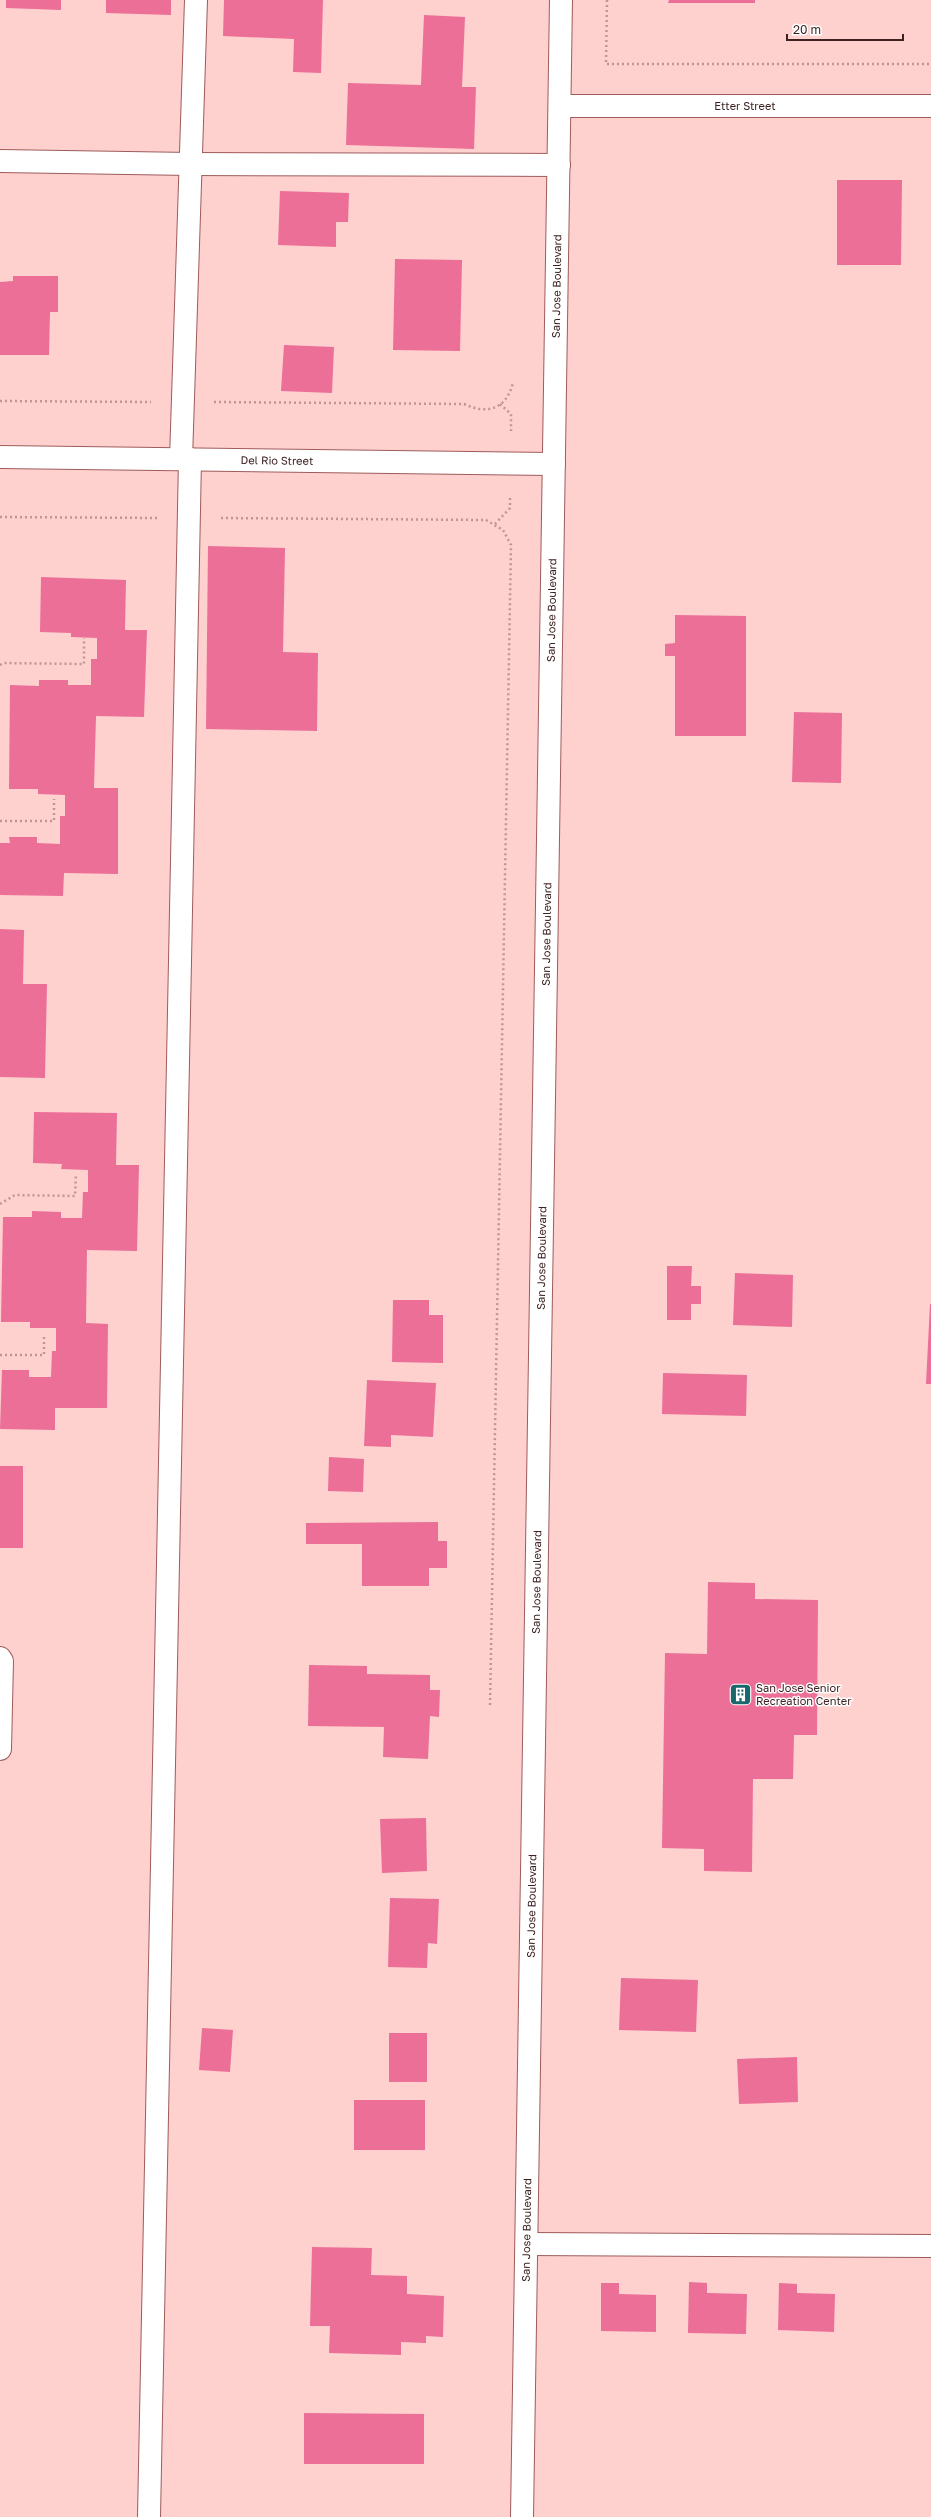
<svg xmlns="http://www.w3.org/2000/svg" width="931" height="2517" font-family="'Golos Text',sans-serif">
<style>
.building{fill:#ec6f98}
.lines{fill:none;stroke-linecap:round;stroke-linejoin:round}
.service-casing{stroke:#9e5c5b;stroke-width:24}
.minor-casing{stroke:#9e5c5b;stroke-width:24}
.tertiary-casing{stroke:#9e5c5b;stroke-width:24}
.path{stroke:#be9695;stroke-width:2.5;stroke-dasharray:2 3;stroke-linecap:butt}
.service{stroke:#fff;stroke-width:22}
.minor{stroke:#fff;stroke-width:22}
.tertiary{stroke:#fff;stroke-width:22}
.labels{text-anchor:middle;stroke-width:3;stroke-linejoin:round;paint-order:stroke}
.street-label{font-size:11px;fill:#3e2222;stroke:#fefefe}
.poi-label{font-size:11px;fill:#3e2222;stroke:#fefefe;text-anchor:start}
</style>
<rect width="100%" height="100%" fill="#fed0ce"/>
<g class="building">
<path d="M6,0H61V10L6,8Z"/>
<path d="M106,0H171V15L106,13Z"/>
<path d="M224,0H323L321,73L293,72L294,39L223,36Z"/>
<path d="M669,0H755V3H668Z"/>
<path d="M424,15L465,17L462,87H476L474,149L346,145L348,83L421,85Z"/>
<path d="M837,180H902L901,265H837Z"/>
<path d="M280,191L349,193L348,222H336V247L278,245Z"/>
<path d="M395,259L462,260L460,351L393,350Z"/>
<path d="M13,276H58V312H50L49,355H0V282L13,281Z"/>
<path d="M284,345L334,347L332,393L281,391Z"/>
<path d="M208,546L285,548L283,652L318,653L317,731L206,729Z"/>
<path d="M41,577L126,580L125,630H147L144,717L96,716L94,788H118V874L64,873L63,896L0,895V843H10L9,837H37V843L60,844V816H65V795L38,794V789H9L10,685L39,686V680H68V685H91V659H97V638L71,637V633L40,632Z"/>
<path d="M675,615L746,616V736H675V656H665V644L675,643Z"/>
<path d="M794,712L842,713L841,783L792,782Z"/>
<path d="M0,929L24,930L23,984H47L45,1078L0,1077Z"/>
<path d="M34,1112L117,1113L116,1165H139L137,1251L87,1250L86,1323L108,1324L107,1408H55V1430L0,1429L2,1370H29V1377H51L52,1351H56V1328H30V1322H1L3,1217H32V1211L61,1212V1218H82L83,1192H88V1170L61,1169L62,1164L33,1163Z"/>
<path d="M667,1266H692L691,1286H701V1304H691V1320H667Z"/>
<path d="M735,1273L793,1275L792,1327L733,1325Z"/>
<path d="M393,1300H429V1315H443V1363L392,1362Z"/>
<path d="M930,1304H931V1384H926Z"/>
<path d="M663,1373L747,1375L746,1416L662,1414Z"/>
<path d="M367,1380L436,1383L433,1437L391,1435V1447L364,1446Z"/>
<path d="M329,1457L364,1459L363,1492L328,1491Z"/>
<rect x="0" y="1466" width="23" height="82"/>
<path d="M438,1522V1541H447V1568H429V1586H362V1544H306V1523Z"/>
<path d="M708,1582L755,1583V1599L818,1600L817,1735H794L793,1779H753L752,1872L704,1871V1849L662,1848L665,1653L707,1654Z"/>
<path d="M309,1665L367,1666V1674L430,1675V1690H440L439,1717L430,1716L428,1759L383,1757L384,1727L308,1726Z"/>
<path d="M426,1818L427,1871L382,1873L380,1819Z"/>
<path d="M390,1898L439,1899L437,1944L428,1943L427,1968L388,1967Z"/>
<path d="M621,1978L698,1980L696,2032L619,2030Z"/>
<path d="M202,2028L233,2030L230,2072L199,2070Z"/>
<rect x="389" y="2033" width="38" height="49"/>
<path d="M797,2057L798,2102L739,2104L737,2059Z"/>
<rect x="354" y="2100" width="71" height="50"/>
<path d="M312,2247L372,2248L371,2275L407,2276V2294L444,2296L443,2337L426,2336V2343L401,2342V2355L329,2353L330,2326H310Z"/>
<path d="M689,2282L707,2283V2293L747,2294L746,2334L688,2333Z"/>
<path d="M601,2283H619V2294L656,2295V2332L601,2331Z"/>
<path d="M779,2283L797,2284V2293L835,2294L834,2332L778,2330Z"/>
<path d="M304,2413L424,2414V2464H304Z"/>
</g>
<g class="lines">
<defs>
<g id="service">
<path d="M0,161L191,164L559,165"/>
<path d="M181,459L196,0"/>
<path d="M0,1658L2,1661L0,1749"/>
<path d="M527,2244L931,2246"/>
<path d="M149,2517L190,459"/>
</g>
<g id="minor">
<path id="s1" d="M560,106H931"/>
<path id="s2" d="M0,457L554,464"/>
</g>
<g id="tertiary">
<path id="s3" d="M522,2517L561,0"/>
</g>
</defs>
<use href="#service" class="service-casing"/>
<use href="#minor" class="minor-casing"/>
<use href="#tertiary" class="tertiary-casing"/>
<g class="path">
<path d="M607,0L606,64H931"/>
<path d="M0,401L151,402"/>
<path d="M214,402L464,404C488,415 506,409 513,383"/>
<path d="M500,404L511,414V431"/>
<path d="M0,517L158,518"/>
<path d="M221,518L486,520L503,530L511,545L490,1707"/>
<path d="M495,524L510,508V496"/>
<path d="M0,665L4,663L84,664V638"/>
<path d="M0,821H54V799"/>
<path d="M0,1204L15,1195L75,1196L76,1174"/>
<path d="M0,1355H44V1335"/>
</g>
<use href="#service" class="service"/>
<use href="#minor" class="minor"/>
<use href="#tertiary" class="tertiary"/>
</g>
<defs>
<symbol id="building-square" viewBox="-11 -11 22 22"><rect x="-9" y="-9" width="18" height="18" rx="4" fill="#1a676c" stroke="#fefefe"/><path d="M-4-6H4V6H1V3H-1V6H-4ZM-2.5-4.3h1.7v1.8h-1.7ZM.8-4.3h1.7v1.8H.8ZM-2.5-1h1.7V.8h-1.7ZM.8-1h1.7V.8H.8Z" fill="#fff"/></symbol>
</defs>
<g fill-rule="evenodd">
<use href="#building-square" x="728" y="1682" width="25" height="25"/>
</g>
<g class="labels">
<g class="street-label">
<text dy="4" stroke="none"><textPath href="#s1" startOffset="185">Etter Street</textPath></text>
<text dy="4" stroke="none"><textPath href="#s3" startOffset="2231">San Jose Boulevard</textPath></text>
<text dy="4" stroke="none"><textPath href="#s2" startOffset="277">Del Rio Street</textPath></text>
<text dy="4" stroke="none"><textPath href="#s3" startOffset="1907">San Jose Boulevard</textPath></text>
<text dy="4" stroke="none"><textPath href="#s3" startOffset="1583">San Jose Boulevard</textPath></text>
<text dy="4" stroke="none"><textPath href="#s3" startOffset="1259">San Jose Boulevard</textPath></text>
<text dy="4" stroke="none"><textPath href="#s3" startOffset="935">San Jose Boulevard</textPath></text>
<text dy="4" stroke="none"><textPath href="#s3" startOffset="611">San Jose Boulevard</textPath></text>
<text dy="4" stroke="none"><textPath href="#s3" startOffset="287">San Jose Boulevard</textPath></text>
</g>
<g class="poi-label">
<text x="756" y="1692">San Jose Senior<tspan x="756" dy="13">Recreation Center</tspan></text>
</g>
</g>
<path d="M787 34v6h116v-6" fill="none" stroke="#3e2222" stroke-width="2"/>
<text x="793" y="34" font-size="12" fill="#3e2222" stroke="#fefefe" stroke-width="3" paint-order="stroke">20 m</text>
</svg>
